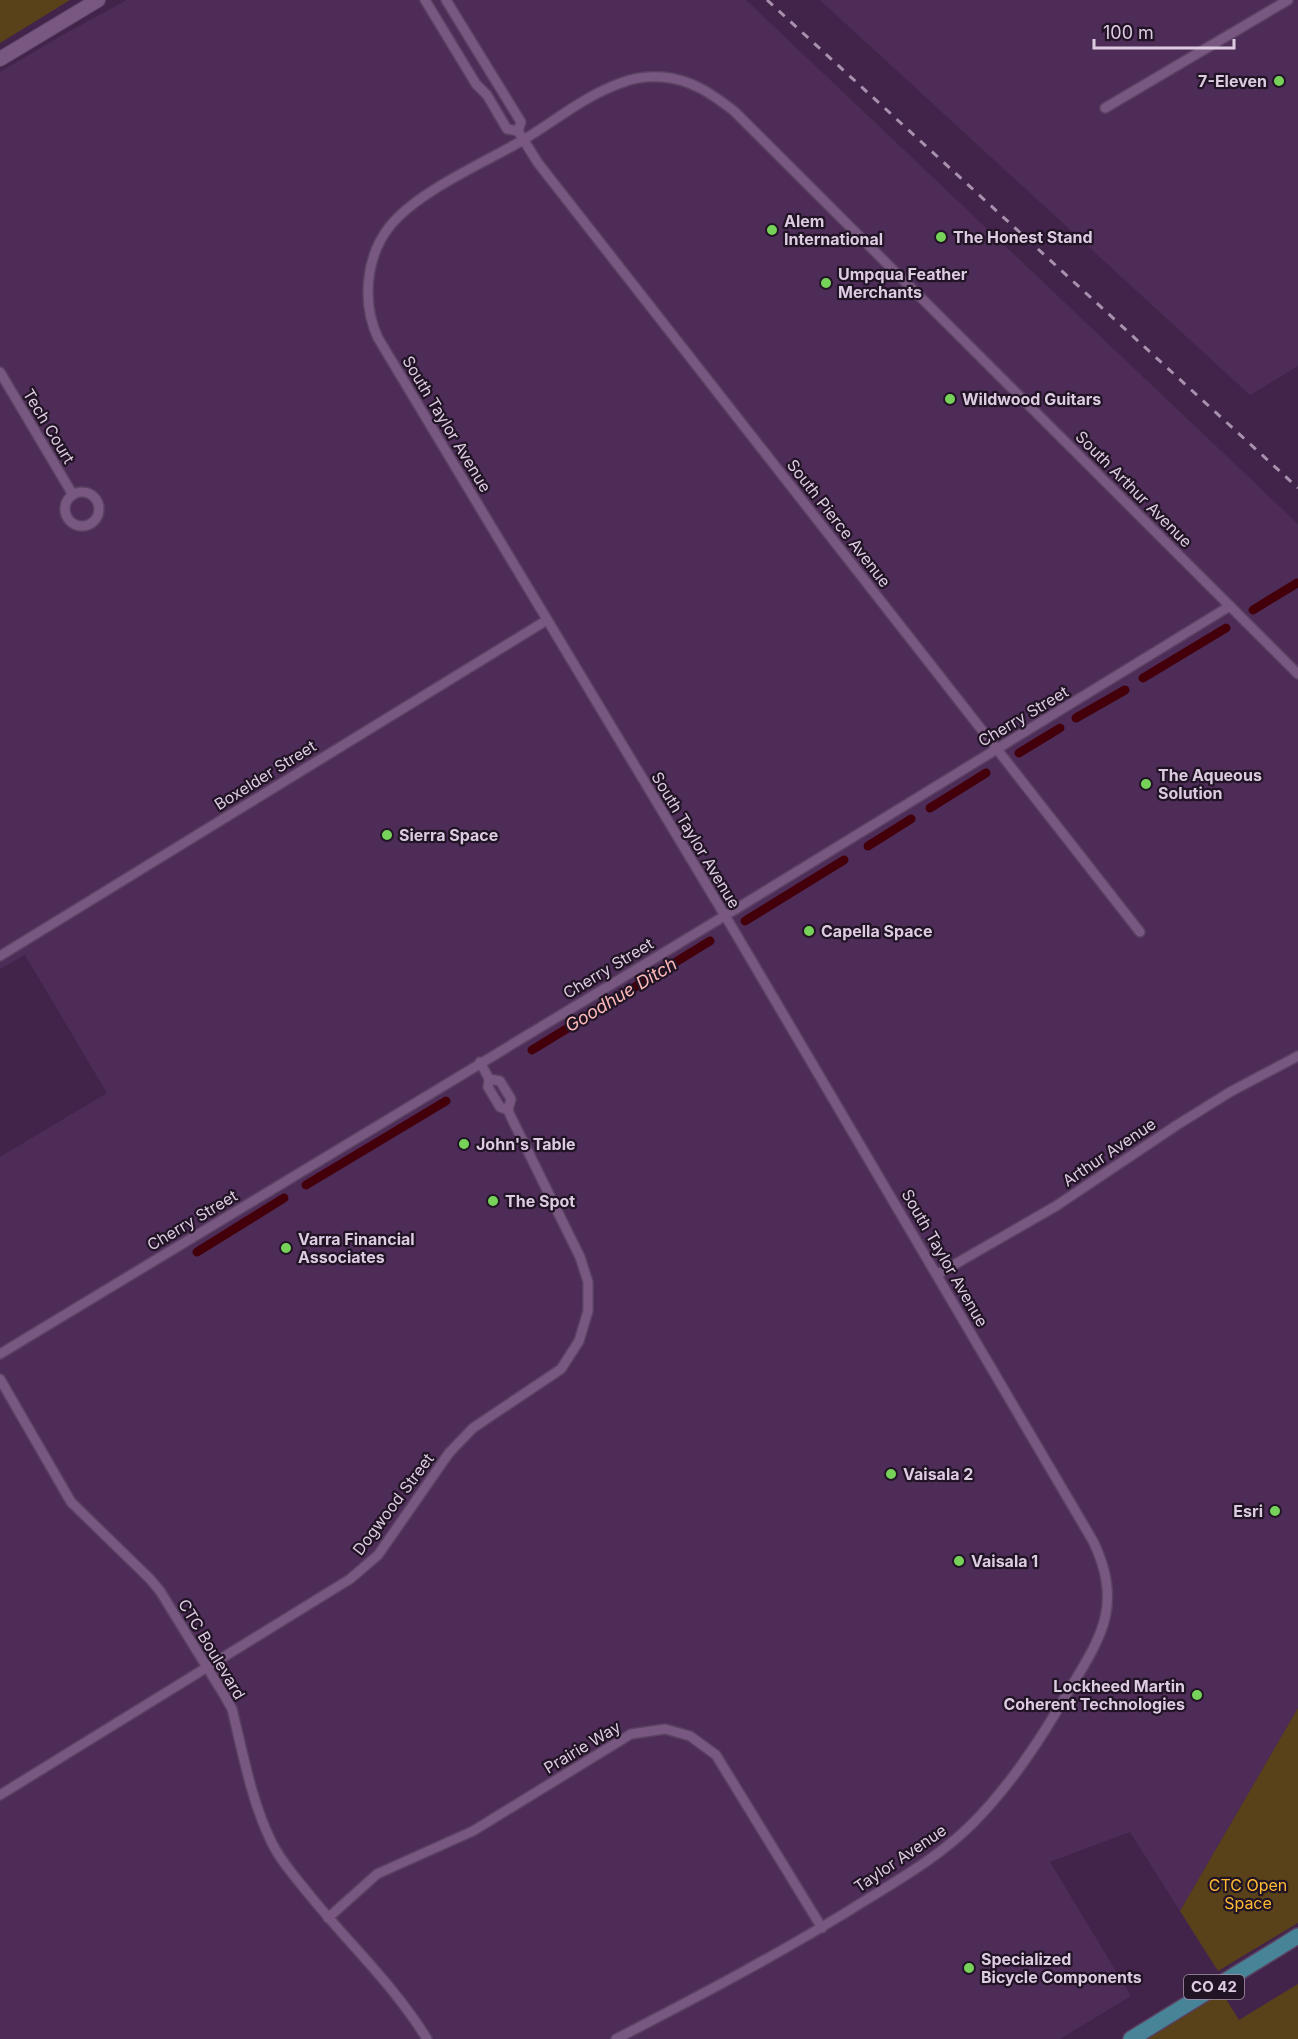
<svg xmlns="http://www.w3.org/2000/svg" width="1298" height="2039" font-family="Inter,sans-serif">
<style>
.built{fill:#4e2c58}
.green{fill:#59421a}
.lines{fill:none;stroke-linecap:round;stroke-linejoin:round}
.canal{stroke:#43000a;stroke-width:9}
.street-casing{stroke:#5a4161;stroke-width:12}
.secondary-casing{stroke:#5a4161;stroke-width:16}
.primary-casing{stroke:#5a4161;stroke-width:18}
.street{stroke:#785881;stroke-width:9}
.secondary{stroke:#785881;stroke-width:14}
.primary{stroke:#478497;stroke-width:15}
.rail{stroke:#a791ad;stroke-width:3;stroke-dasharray:8 8;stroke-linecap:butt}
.poi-dot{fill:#77d25a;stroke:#211425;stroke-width:2}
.labels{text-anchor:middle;stroke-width:4.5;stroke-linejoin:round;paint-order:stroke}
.shield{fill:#211425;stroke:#a594a9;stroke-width:1.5}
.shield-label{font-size:15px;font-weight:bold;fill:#ddcbe2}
.poi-label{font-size:16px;font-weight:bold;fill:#ddcbe2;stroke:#211425;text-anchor:start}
.street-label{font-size:16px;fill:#ddcbe2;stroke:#211425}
.park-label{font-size:16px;fill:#ffba34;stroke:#211425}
.water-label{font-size:18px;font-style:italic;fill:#fdb9b9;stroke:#211425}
</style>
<rect width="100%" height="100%" fill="#42244a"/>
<g class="built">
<path d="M127,0H746L1298,524V1708L1180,1911L1130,1832L1050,1862L1131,1996L1060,2039H0V1157L107,1093L25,955L0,969V72L59,37Z"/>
<path d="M820,0H1298V366L1250,395Z"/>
</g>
<g class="green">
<path d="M0,0H70L0,43Z"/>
<path d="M1298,1708V1923L1218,1971L1180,1911Z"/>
<path d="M1298,1984V2039H1147L1221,1991L1239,2020Z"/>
</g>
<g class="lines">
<g class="canal">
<path d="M1253,610L1297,583"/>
<path d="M1143,678L1226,628"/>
<path d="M1076,718L1125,690"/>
<path d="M1019,753L1060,728"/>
<path d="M930,808L986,773"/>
<path d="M868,846L911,819"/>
<path d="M745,921L844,860"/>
<path d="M532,1050L710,941"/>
<path d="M306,1185L446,1101"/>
<path d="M197,1252L284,1198"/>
</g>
<defs>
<g id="street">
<path d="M425,0L476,84L487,95L507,129L518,131"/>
<path d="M446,0L521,122L518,131L538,163L1140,932"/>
<path d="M1105,108L1288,0"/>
<path d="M0,372L73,495"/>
<circle cx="82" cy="509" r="17"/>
<path d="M0,956L547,620"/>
<path d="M489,1079L500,1081L511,1099L508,1110"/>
<path d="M938,1274L1056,1206L1177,1125L1230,1092L1298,1056"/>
<path d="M0,1354L736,909L1230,606"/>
<path d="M0,1379L71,1502L150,1579L160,1591L226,1698L232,1709C243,1753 251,1800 271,1841C280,1860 295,1877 308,1893C348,1943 394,1985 427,2039"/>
<path d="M0,1795L350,1579L378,1555L449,1453L473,1428L561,1369L579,1341L588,1311V1282L580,1257L511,1117L508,1110L500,1107L488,1087L489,1079L480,1062"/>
<path d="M328,1918L377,1874L473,1831L631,1734L665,1729L690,1736L716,1755L822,1928"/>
<path d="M616,2039C701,1995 785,1951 866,1900C903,1877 941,1855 972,1824C1011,1785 1041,1739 1068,1692C1101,1637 1124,1605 1093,1541L736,934L378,338C362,304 365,257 390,226C418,191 484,163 523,140C555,121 586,95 621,83C633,78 649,76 662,77C691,79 712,94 734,111L1298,674"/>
</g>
<path id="secondary" d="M0,59L98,0"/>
<path id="primary" d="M1131,2039L1298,1936"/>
</defs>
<use href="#street" class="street-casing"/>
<use href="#secondary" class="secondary-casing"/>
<use href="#primary" class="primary-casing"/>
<use href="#street" class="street"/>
<use href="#secondary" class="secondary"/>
<use href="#primary" class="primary"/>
<path class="rail" d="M767,0L1298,488"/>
</g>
<g class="poi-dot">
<circle cx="1279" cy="81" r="6"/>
<circle cx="772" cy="230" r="6"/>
<circle cx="941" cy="237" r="6"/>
<circle cx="826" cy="283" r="6"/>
<circle cx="950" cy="399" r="6"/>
<circle cx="1146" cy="784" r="6"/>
<circle cx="387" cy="835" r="6"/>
<circle cx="809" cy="931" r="6"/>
<circle cx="464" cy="1144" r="6"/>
<circle cx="493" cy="1201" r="6"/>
<circle cx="286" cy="1248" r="6"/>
<circle cx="891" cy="1474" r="6"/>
<circle cx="1275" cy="1511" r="6"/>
<circle cx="959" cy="1561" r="6"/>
<circle cx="1197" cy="1695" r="6"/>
<circle cx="969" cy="1968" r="6"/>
</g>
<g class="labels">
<rect class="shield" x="1184" y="1975" width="60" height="24" rx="4.5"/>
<g class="shield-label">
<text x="1214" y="1992">CO 42</text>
</g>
<g class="poi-label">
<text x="1267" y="87" text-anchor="end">7-Eleven</text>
<text x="784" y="227">Alem<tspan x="784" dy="18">International</tspan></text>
<text x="953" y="243">The Honest Stand</text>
<text x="838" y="280">Umpqua Feather<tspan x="838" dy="18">Merchants</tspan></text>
<text x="962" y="405">Wildwood Guitars</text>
<text x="1158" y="781">The Aqueous<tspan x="1158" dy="18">Solution</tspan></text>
<text x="399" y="841">Sierra Space</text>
<text x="821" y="937">Capella Space</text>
<text x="476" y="1150">John's Table</text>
<text x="505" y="1207">The Spot</text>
<text x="298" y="1245">Varra Financial<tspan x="298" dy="18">Associates</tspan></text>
<text x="903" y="1480">Vaisala 2</text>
<text x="1263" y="1517" text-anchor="end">Esri</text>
<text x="971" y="1567">Vaisala 1</text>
<text x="1185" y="1692" text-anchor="end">Lockheed Martin<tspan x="1185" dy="18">Coherent Technologies</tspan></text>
<text x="981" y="1965">Specialized<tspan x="981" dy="18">Bicycle Components</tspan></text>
</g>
<g class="street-label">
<text transform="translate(447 424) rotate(59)" y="6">South Taylor Avenue</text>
<text transform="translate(49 426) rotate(59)" y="6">Tech Court</text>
<text transform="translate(1134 489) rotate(45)" y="6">South Arthur Avenue</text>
<text transform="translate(839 523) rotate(52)" y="6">South Pierce Avenue</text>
<text transform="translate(1023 716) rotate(-31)" y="6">Cherry Street</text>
<text transform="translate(265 775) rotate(-32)" y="6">Boxelder Street</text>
<text transform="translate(696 840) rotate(59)" y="6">South Taylor Avenue</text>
<text transform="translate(608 968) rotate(-31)" y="6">Cherry Street</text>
<text transform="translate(1109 1152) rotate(-34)" y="6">Arthur Avenue</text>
<text transform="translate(192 1220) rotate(-31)" y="6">Cherry Street</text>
<text transform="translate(945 1258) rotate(60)" y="6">South Taylor Avenue</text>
<text transform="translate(393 1504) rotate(-53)" y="6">Dogwood Street</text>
<text transform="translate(212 1649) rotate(59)" y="6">CTC Boulevard</text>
<text transform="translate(582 1747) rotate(-31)" y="6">Prairie Way</text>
<text transform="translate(900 1858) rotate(-34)" y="6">Taylor Avenue</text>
</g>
<g class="park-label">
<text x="1248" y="1891">CTC Open<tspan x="1248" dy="18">Space</tspan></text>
</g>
<g class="water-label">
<text transform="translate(621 995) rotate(-31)" y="6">Goodhue Ditch</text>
</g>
</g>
<path d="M1094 39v9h140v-9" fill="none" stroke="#ddcbe2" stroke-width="3"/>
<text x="1103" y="39" font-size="18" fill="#ddcbe2" stroke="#211425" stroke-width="4.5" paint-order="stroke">100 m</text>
</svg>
